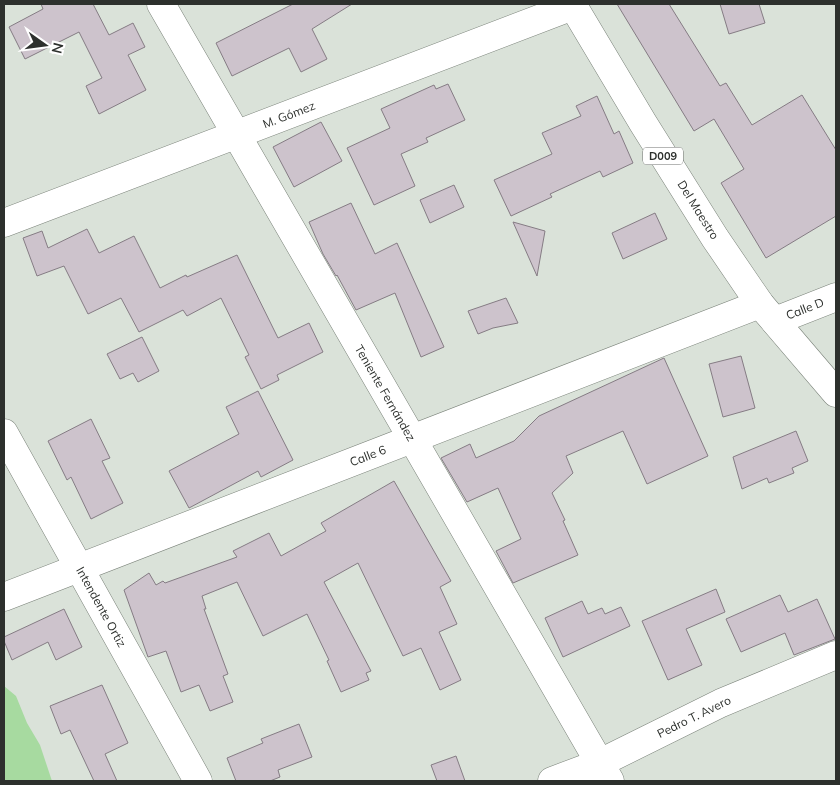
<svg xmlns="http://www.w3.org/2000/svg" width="840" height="785" font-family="Mulish,sans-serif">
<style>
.green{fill:#a7daa0}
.building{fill:#cdc3cc;stroke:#857c84}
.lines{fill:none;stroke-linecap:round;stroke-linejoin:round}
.minor-casing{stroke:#7b837a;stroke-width:29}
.major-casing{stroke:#7b837a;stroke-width:29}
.minor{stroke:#fff;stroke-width:28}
.major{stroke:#fff;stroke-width:28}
.labels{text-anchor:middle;stroke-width:5;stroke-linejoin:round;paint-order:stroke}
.shield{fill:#fff;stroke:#6c6e6c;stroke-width:1}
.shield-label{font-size:11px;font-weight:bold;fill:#2d302d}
.street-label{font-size:12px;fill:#2d302d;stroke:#fff}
</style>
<rect width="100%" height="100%" fill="#dae2d9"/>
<path class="green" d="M4,686L16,696L27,723L40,745L52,781H4Z"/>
<g class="building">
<path d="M41,4H93L109,35L133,23L145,47L128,55L146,90L99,114L86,86L102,78L79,32L25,59L9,27L43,9Z"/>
<path d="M293,4H352L312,29L327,59L301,72L289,48L232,76L216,43Z"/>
<path d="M617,4H669L720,86L726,83L752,125L802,95L836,150V216L766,258L721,183L744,169L714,119L694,131Z"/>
<path d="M720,4H759L765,23L729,34Z"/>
<path d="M448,84L465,120L426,138L428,142L401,154L415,186L374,205L347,148L390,128L381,109L434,85L436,89Z"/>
<path d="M597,96L614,134L619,131L633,163L603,177L600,171L550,194L552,197L511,216L494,180L552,154L542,133L581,116L576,106Z"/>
<path d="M321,122L342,161L294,187L273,147Z"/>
<path d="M454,185L464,207L430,223L420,200Z"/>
<path d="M351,203L375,254L397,243L444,347L421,357L395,293L356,310L337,275L336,276L323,254L309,222Z"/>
<path d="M655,213L667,239L623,259L612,233Z"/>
<path d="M513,222L545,231L537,276Z"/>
<path d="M87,229L99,253L134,236L160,288L186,275L187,277L237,255L278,338L309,323L323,352L277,375L279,380L261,389L245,357L249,355L221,298L187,316L183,310L139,332L121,298L88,314L64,266L37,276L23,238L42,231L48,248Z"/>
<path d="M506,298L518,323L493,328L478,334L468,311Z"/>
<path d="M142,337L159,371L138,382L133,373L120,379L107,354Z"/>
<path d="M741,356L755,408L723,417L709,364Z"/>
<path d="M664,358L708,456L647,484L623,431L566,456L573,473L552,493L565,520L563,521L578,555L513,583L496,551L521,539L498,488L467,502L441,458L470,444L476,458L514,441L539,416Z"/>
<path d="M258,391L293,460L261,477L258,471L189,508L169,471L239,434L226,407Z"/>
<path d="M91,419L110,458L102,461L123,503L91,519L71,477L67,480L48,441Z"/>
<path d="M796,431L808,461L792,468L794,473L769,483L767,478L742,489L733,457Z"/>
<path d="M394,481L451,581L440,587L457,624L439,632L461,680L440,690L421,648L403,656L358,563L324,582L371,671L366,673L369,680L341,692L327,661L329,660L307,614L263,636L237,582L202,596L206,609H204L228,674L223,676L233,702L210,711L199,685L181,692L166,651L148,657L124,590L149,573L156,585L163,581L165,583L237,557L233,551L269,533L281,556L326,531L321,523Z"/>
<path d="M716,589L725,612L686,629L702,665L668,680L642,621Z"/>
<path d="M780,595L788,612L817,599L835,639L794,655L785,633L741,652L726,619Z"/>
<path d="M582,601L588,614L602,608L605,614L621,607L630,626L563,657L545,618Z"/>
<path d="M64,609L82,647L56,660L48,642L12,660L4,641V637Z"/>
<path d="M102,685L128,743L105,754L117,781H94L70,730L61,734L50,706Z"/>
<path d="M299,724L312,757L278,770L280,777L270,781H236L227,758L263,743L261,739Z"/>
<path d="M456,756L465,781H437L431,765Z"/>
</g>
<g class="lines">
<defs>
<g id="minor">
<path d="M161,4L610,781"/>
<path d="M4,223L573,6"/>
<path d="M775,321L836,297"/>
<path d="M4,433L198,781"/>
<path d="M4,597L760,304"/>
<path d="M552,781L600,763L721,703L836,655"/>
</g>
<path id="major" d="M572,4L643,123L715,238L760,304L836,393"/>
</defs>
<use href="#minor" class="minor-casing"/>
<use href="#major" class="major-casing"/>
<use href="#minor" class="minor"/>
<use href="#major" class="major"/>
</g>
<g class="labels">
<rect class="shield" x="643" y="147.5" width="40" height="17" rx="4"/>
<g class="shield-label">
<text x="663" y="160">D009</text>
</g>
<g class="street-label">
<text transform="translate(289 115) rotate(-21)" y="4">M. Gómez</text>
<text transform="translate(698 210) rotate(58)" y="4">Del Maestro</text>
<text transform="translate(805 309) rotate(-21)" y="4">Calle D</text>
<text transform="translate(385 393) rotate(60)" y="4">Teniente Fernández</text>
<text transform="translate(368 456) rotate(-21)" y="4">Calle 6</text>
<text transform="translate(101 607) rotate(61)" y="4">Intendente Ortiz</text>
<text transform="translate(694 717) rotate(-26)" y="4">Pedro T. Avero</text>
</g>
</g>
<rect width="840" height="785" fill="none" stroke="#2d302d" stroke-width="10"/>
<g transform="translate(45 45) rotate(104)" stroke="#ffffff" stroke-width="4" paint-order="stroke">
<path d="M0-4L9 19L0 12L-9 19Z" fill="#2d302d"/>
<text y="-8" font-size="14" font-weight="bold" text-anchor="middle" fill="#2d302d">N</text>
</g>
</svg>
